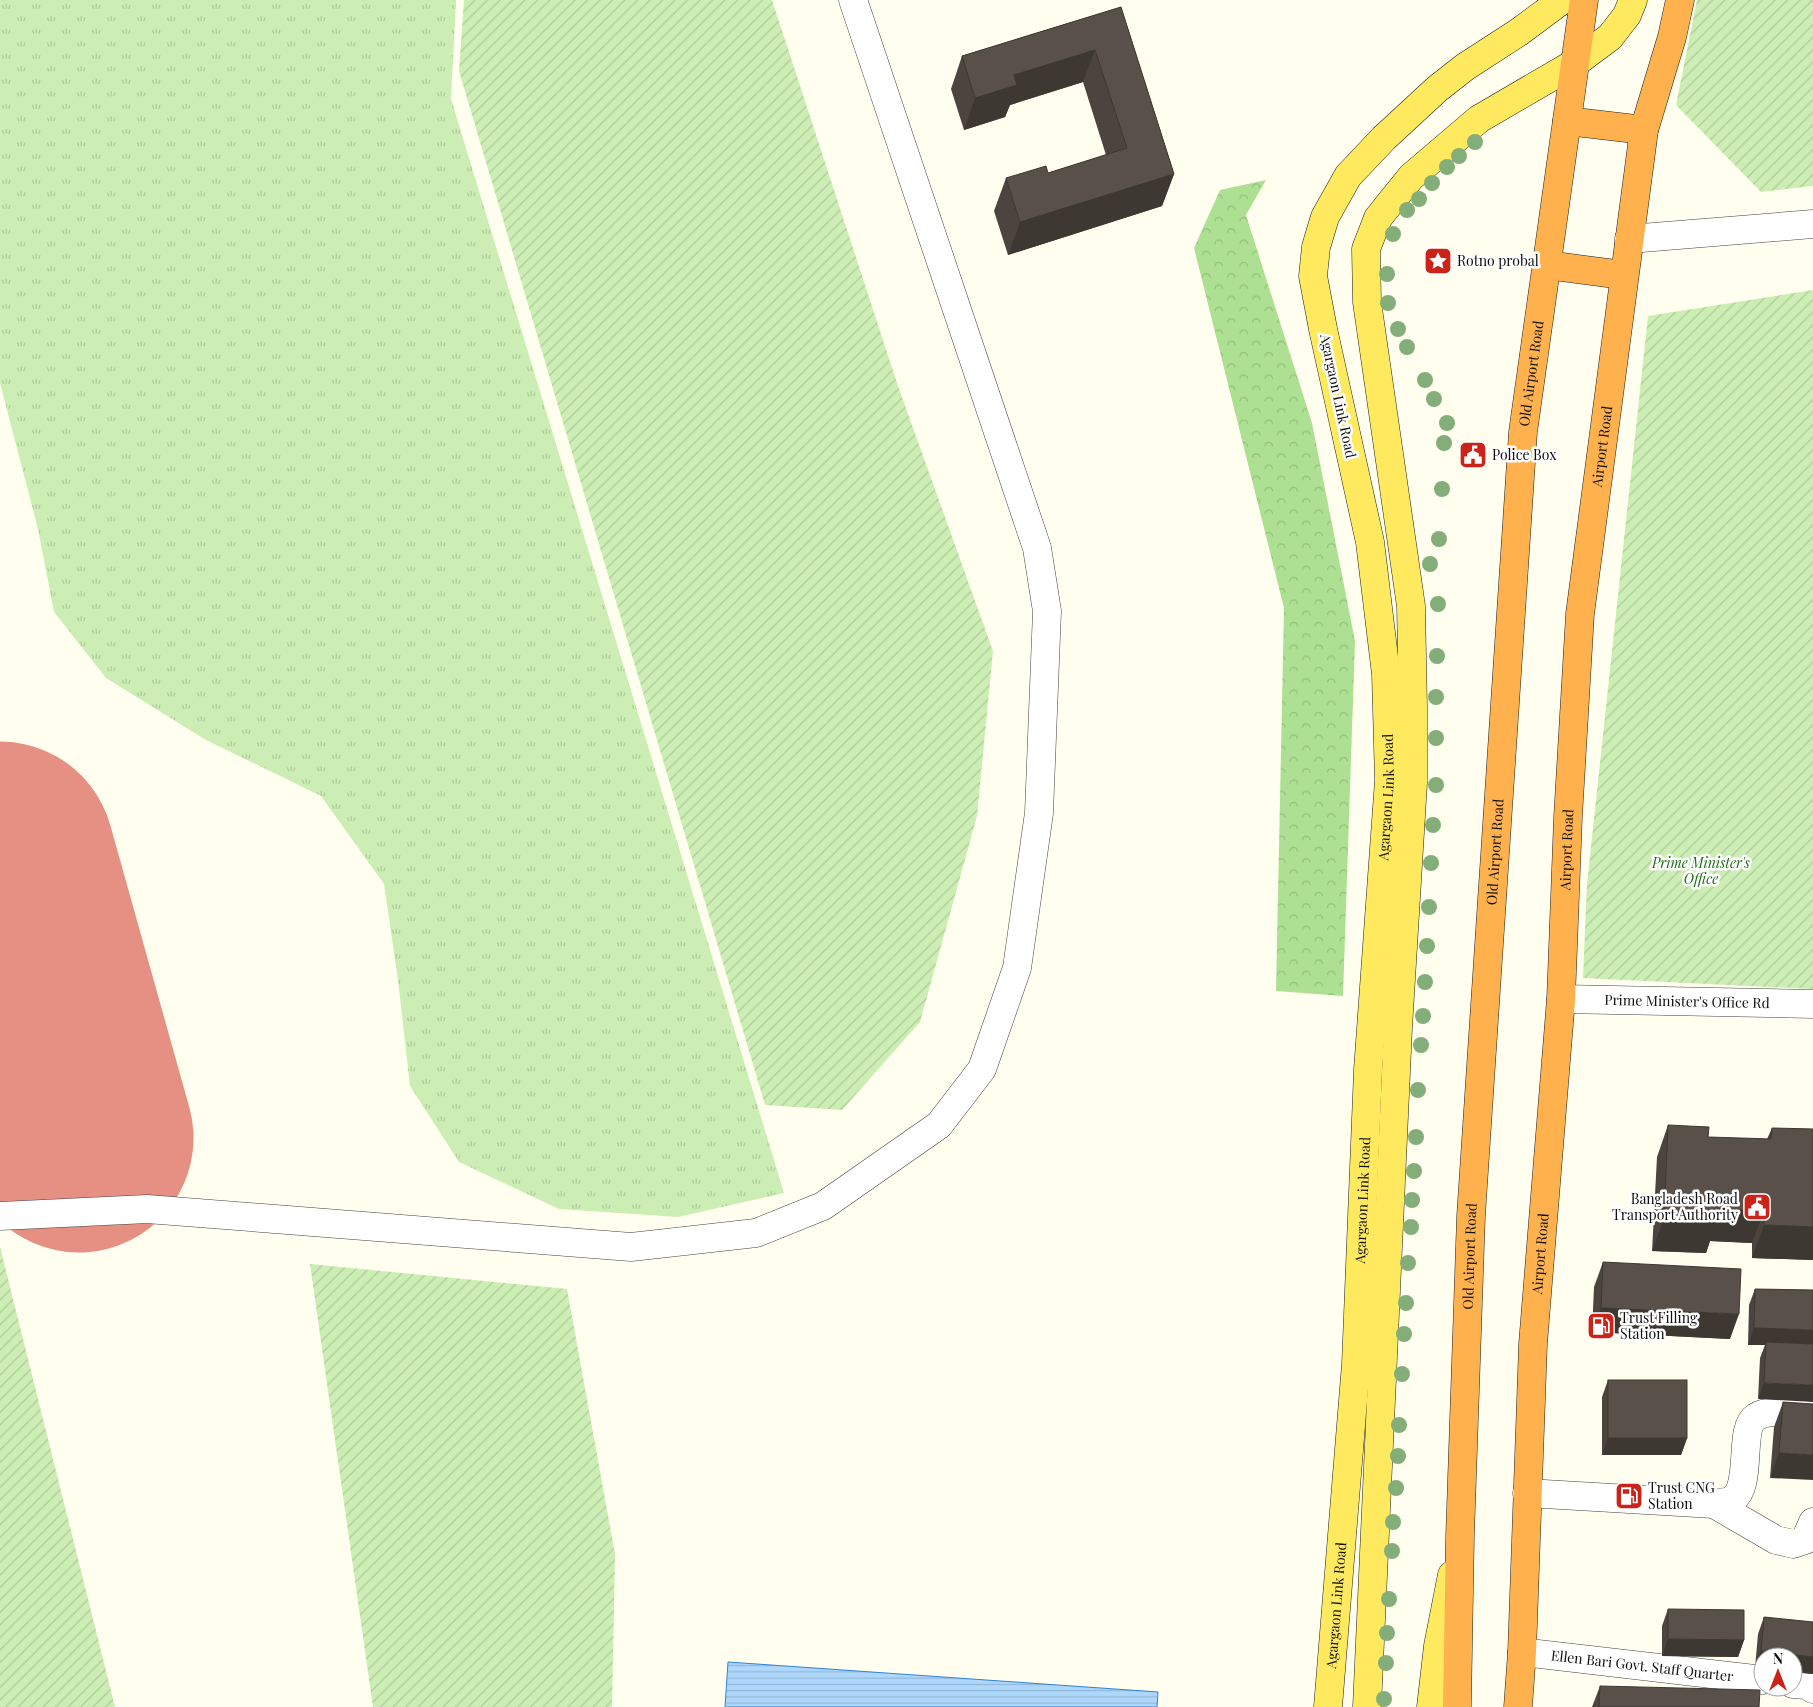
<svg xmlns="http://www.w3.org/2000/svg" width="1813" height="1707" font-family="'Playfair Display',serif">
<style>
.grass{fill:url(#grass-tufts)}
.forest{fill:url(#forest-crowns)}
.garden{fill:url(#garden-furrows)}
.water{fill:url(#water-rules);stroke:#2e83da}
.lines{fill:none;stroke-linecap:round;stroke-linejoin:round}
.runway{stroke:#e69084;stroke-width:229}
.minor-casing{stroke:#414141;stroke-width:29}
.major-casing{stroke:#1f1f1f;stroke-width:29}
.highway-casing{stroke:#1f1f1f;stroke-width:29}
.minor{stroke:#fff;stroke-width:28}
.major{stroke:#ffe95f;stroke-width:28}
.highway{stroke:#ffb14d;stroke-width:28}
.tree{fill:#84ae79}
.wall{fill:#4c453f}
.shaded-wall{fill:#3e3833}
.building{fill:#585049;stroke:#3e3833}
.labels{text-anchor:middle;stroke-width:5;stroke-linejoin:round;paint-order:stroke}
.poi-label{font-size:14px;fill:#0e0e0e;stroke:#fff;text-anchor:start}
.street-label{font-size:14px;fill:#0e0e0e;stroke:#fff}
.park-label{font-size:14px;font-style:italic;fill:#206c18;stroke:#fff}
</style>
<defs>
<pattern id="grass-tufts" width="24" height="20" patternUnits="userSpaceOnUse" patternTransform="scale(1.25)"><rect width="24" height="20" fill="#cceeb4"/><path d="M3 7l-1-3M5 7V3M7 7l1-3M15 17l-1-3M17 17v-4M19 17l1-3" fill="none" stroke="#aecb9a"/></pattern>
<pattern id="forest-crowns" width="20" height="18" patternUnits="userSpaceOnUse" patternTransform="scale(1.25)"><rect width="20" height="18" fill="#ade092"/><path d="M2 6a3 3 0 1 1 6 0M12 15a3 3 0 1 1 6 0" fill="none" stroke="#94bf7d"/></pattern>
<pattern id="garden-furrows" width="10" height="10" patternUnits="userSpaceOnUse" patternTransform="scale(1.25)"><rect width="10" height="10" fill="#cceeb4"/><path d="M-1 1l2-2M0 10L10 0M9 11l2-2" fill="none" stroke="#aecb9a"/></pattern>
<pattern id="water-rules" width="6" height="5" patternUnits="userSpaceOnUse" patternTransform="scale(1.25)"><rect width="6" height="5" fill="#aed7fc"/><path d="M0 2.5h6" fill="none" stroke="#94b7d7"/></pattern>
</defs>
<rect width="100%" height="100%" fill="#fffeef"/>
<path class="grass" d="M0,0H456L451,99L784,1193L678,1217L559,1209L459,1162L410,1086L398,980L384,884L321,796L206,740L106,678L54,612L38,529L0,383Z"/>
<path class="forest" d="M1266,180L1246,215L1312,423L1355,641L1343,996L1276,991L1284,608L1194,248L1220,190Z"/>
<g class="garden">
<path d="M464,0H772L898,386L993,651L977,816L920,1022L842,1110L765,1105L459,71Z"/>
<path d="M1697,0H1813V186L1761,192L1676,105Z"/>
<path d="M1813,290V989L1583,978L1587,884L1648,316Z"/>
<path d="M0,1247L115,1707H0Z"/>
<path d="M310,1264L567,1289L615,1554L612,1707H373Z"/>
</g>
<path class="water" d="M728,1662L1158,1692L1157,1707H725Z"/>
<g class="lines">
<path class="runway" d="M0,856L79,1138"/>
<defs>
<g id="minor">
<path d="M1629,239L1813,224"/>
<path id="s1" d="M1561,999L1813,1004"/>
<path d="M0,1216L147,1209L631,1247L756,1233L823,1206L939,1125L982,1069L1017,968L1039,813L1047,611L1037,548L853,0"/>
<path d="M1813,1413C1798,1413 1769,1408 1756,1417C1738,1428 1753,1485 1733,1499C1729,1502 1719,1503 1714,1504L1776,1540L1793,1544L1805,1540L1813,1522"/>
<path d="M1527,1493L1714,1504"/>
<path id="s2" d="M1522,1652L1763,1680"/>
<path d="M1793,1684L1806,1685L1813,1689"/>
</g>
<g id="major">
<path id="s3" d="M1328,1707L1356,1364L1368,1070L1389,780L1386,674L1370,542L1323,329L1313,276L1316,247L1325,217L1348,176L1384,138L1437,89L1465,67L1519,32L1562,0"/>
<path d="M1367,1707L1398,1028L1413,783V707L1411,606L1367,302L1366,249L1378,218L1411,177L1479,119L1575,63L1610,37L1627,15L1633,0"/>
<path d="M1431,1707L1438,1646L1452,1575"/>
</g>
<g id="highway">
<path d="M1567,121L1644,130"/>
<path d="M1547,265L1623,275"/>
<path id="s4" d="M1457,1707L1460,1536L1471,1216L1523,432L1584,0"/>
<path id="s5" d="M1518,1707L1522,1652L1533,1344L1561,999L1568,817L1580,614L1644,130L1672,37L1680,0"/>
</g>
</defs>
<use href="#minor" class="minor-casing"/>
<use href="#major" class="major-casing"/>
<use href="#highway" class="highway-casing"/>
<use href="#minor" class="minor"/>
<use href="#major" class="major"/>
<use href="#highway" class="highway"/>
</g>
<g class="tree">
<circle cx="1475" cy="142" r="8"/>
<circle cx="1459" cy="156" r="8"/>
<circle cx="1447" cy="167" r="8"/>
<circle cx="1432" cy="183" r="8"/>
<circle cx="1419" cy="199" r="8"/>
<circle cx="1407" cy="210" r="8"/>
<circle cx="1393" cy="234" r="8"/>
<circle cx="1387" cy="274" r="8"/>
<circle cx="1388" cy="303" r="8"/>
<circle cx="1398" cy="329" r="8"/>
<circle cx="1407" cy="347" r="8"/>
<circle cx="1425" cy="380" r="8"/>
<circle cx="1434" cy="399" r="8"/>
<circle cx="1447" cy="423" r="8"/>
<circle cx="1444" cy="443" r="8"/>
<circle cx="1442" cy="489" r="8"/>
<circle cx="1439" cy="539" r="8"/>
<circle cx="1430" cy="564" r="8"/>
<circle cx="1438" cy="604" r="8"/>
<circle cx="1437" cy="656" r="8"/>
<circle cx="1436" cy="697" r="8"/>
<circle cx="1436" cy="738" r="8"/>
<circle cx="1436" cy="785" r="8"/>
<circle cx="1433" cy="825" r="8"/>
<circle cx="1431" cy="863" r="8"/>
<circle cx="1429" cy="907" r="8"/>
<circle cx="1427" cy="946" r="8"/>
<circle cx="1425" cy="982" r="8"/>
<circle cx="1423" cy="1016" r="8"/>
<circle cx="1421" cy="1045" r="8"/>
<circle cx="1418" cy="1090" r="8"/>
<circle cx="1416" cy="1137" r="8"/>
<circle cx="1414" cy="1171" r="8"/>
<circle cx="1412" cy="1200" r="8"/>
<circle cx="1411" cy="1227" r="8"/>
<circle cx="1408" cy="1263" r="8"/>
<circle cx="1406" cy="1303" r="8"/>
<circle cx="1404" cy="1334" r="8"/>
<circle cx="1402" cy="1374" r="8"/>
<circle cx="1399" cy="1425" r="8"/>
<circle cx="1398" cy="1456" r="8"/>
<circle cx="1396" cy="1488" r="8"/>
<circle cx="1393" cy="1522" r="8"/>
<circle cx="1392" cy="1551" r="8"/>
<circle cx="1389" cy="1599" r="8"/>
<circle cx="1387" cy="1633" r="8"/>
<circle cx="1386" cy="1663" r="8"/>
<circle cx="1384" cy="1699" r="8"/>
</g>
<g class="wall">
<path d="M1121,7L1174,174L1162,206L1008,255L994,211L1006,178L1048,173L1106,155L1083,82L1010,105L1005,117L964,130L951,89L962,56Z"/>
<path d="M1668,1125L1708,1137L1767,1139L1772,1128L1813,1129V1260L1752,1258V1243L1710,1241L1706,1253L1652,1251L1657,1157Z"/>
<path d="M1603,1262L1730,1339L1592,1332L1594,1287Z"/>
<path d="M1755,1289L1813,1290L1758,1399L1760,1358L1765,1345H1748L1749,1305Z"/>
<path d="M1608,1380L1687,1438L1681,1455H1602V1397Z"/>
<path d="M1783,1402L1813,1404L1770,1478L1774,1427Z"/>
<path d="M1668,1609L1744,1640L1738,1657L1662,1656V1626Z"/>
<path d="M1764,1617L1813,1622V1674L1793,1672V1657H1763V1669L1755,1668L1758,1634Z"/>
<path d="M1600,1686L1759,1707H1592Z"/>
</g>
<g class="shaded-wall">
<path d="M1095,50L1083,82L1010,105L1005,117L964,130L975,98L1014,75Z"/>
<path d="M1174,174L1162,206L1008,255L1020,222Z"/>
<path d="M1718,1209L1764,1211L1752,1243L1710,1241L1706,1253L1652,1251L1664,1218Z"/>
<path d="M1764,1225L1813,1227V1260L1752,1258Z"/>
<path d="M1601,1308L1739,1314L1730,1339L1592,1332Z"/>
<path d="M1754,1328L1813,1330V1346L1766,1342L1765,1345H1748Z"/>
<path d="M1764,1383L1813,1385V1402L1758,1399Z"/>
<path d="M1608,1438H1687L1681,1455H1602Z"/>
<path d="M1779,1453L1813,1455V1480L1770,1478Z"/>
<path d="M1668,1639L1744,1640L1738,1657L1662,1656Z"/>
<path d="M1761,1651L1813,1657V1674L1793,1672V1657H1763V1669L1755,1668Z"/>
</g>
<g class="building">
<path d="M1121,7L1174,174L1020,222L1006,178L1046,166L1048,173L1127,148L1095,50L1014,75L1017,85L975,98L962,56Z"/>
<path d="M1668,1125L1709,1127L1708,1137L1771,1139L1772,1128L1813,1129V1227L1764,1225V1211L1718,1209V1221L1664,1218Z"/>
<path d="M1603,1262L1741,1269L1739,1314L1601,1308Z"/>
<path d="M1755,1289L1813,1290V1330L1754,1328Z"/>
<path d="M1766,1342L1813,1344V1385L1764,1383Z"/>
<rect x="1608" y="1380" width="79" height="58"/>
<path d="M1783,1402L1813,1404V1455L1779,1453Z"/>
<path d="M1668,1609L1744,1610V1640L1668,1639Z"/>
<path d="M1764,1617L1813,1622V1657L1761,1651Z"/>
<path d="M1600,1686L1760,1690L1759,1707H1599Z"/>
</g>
<defs>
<symbol id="sight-square" viewBox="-11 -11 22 22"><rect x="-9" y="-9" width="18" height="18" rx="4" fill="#cc2318" stroke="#fff"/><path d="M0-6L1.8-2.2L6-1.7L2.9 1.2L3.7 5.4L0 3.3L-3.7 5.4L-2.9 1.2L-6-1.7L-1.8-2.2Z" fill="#fff"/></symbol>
<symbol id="civic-square" viewBox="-11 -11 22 22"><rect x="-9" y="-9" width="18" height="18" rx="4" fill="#cc2318" stroke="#fff"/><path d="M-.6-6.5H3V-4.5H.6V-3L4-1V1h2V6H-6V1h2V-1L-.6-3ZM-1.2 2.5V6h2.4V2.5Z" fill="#fff"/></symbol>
<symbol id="fuel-square" viewBox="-11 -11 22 22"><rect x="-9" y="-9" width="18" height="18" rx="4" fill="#cc2318" stroke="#fff"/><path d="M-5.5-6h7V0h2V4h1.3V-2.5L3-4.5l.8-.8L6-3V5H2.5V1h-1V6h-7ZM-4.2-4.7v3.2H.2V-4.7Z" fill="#fff"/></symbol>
</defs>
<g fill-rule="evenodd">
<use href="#sight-square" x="1422" y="245" width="32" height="32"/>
<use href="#civic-square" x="1457" y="439" width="32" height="32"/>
<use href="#civic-square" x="1741" y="1191" width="32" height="32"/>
<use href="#fuel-square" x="1585" y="1310" width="32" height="32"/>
<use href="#fuel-square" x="1613" y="1480" width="32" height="32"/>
</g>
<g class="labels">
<g class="poi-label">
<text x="1457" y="266">Rotno probal</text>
<text x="1492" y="460">Police Box</text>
<text x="1738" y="1204" text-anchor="end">Bangladesh Road<tspan x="1738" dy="16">Transport Authority</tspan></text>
<text x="1620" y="1323">Trust Filling<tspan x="1620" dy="16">Station</tspan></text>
<text x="1648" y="1493">Trust CNG<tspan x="1648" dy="16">Station</tspan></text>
</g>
<g class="street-label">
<text dy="5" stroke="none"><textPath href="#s4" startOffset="1336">Old Airport Road</textPath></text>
<text transform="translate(1338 396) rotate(78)" y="5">Agargaon Link Road</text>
<text dy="5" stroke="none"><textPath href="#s5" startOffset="1264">Airport Road</textPath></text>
<text dy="5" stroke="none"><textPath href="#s3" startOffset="912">Agargaon Link Road</textPath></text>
<text dy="5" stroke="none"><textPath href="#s5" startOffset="859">Airport Road</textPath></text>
<text dy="5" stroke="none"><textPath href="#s4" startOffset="856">Old Airport Road</textPath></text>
<text dy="5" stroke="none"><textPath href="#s1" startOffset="126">Prime Minister's Office Rd</textPath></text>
<text dy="5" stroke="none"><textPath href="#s3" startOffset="508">Agargaon Link Road</textPath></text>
<text dy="5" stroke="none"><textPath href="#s5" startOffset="454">Airport Road</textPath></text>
<text dy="5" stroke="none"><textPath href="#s4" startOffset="451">Old Airport Road</textPath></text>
<text dy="5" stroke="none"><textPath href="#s3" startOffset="102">Agargaon Link Road</textPath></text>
<text dy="5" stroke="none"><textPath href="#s2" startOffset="121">Ellen Bari Govt. Staff Quarter</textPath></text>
</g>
<g class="park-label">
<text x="1701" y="868">Prime Minister's<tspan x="1701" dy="16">Office</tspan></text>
</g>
</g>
<g transform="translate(1778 1672)"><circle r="24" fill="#ffffff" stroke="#9f9f9f"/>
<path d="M0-4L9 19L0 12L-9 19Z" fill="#cc2318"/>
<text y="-8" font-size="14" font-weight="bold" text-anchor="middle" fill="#0e0e0e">N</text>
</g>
</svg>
